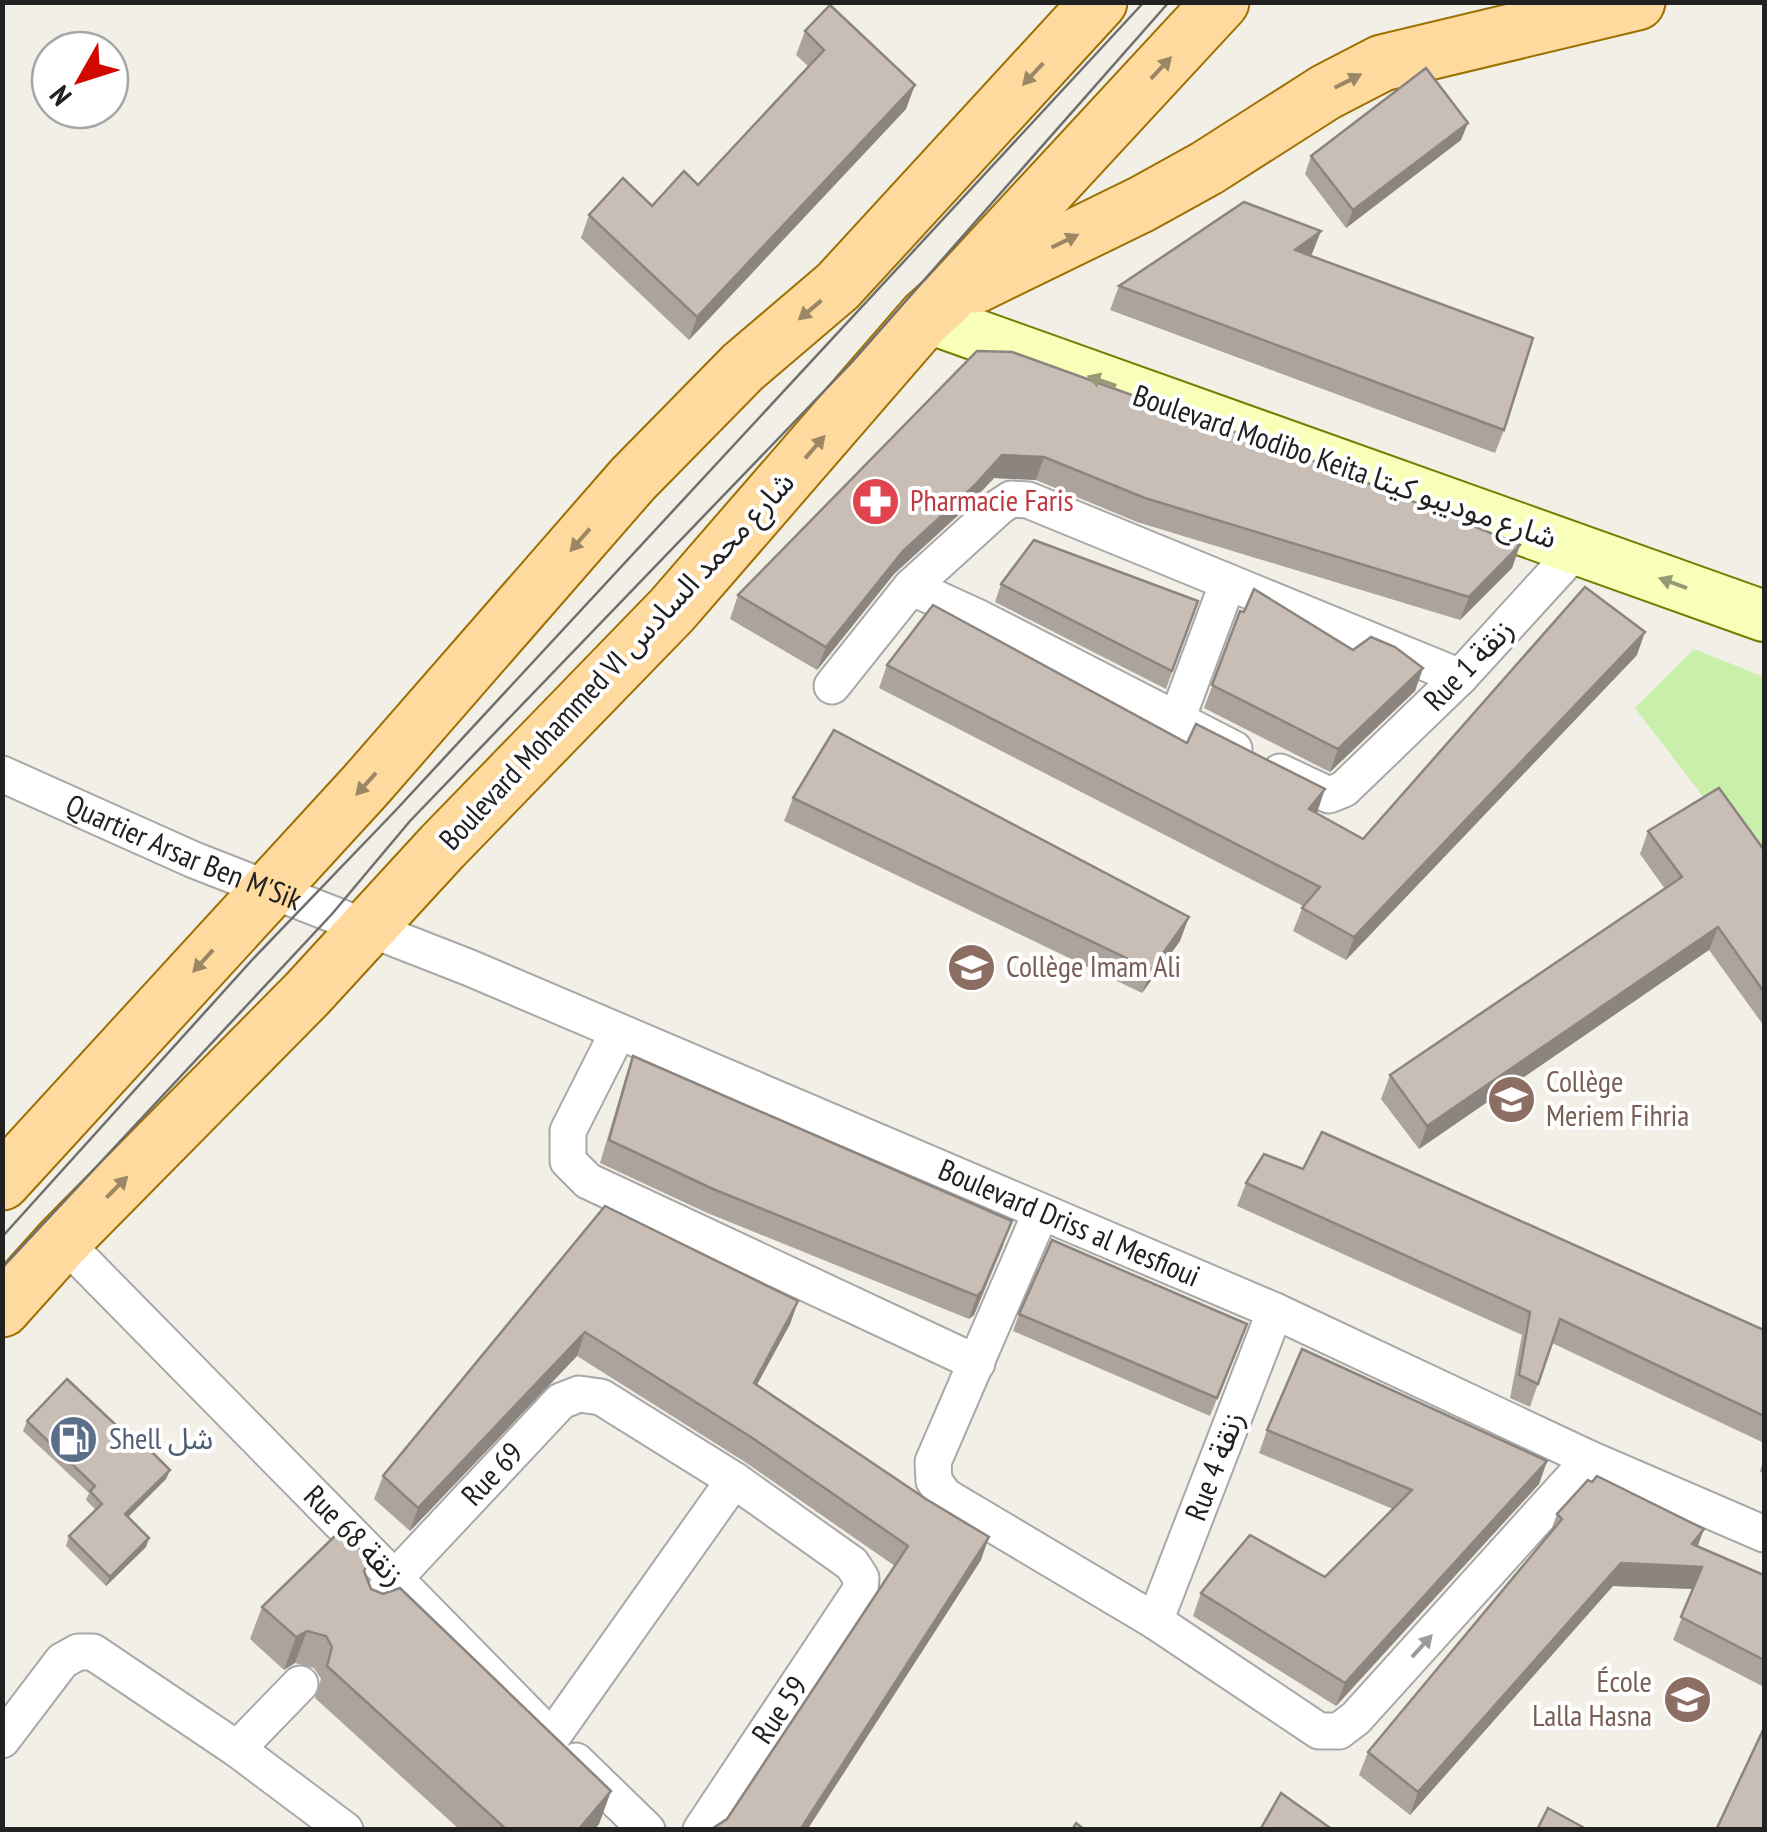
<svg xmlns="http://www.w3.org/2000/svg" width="1767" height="1832" font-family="'PT Sans Narrow','Noto Sans Arabic',sans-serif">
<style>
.grass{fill:#c9efaa}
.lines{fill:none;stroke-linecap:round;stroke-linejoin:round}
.street-casing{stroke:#a8a8a8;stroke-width:39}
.secondary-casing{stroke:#6d8000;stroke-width:54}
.primary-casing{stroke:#9e7000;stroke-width:59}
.street{stroke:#fff;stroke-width:35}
.secondary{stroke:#f8ffb9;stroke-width:50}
.primary{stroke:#ffda9f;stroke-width:55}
.tram{stroke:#6f6f6f;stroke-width:2.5}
.wall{fill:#aca39d}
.shaded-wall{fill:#8c857f}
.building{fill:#c8beb6;stroke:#8c857f;stroke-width:2.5}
.oneway{fill:#9b8766}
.oneway2{fill:#979b75}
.oneway3{fill:#9b9b9b}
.labels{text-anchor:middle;stroke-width:8;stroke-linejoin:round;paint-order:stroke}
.street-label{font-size:30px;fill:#212121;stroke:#fff}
.health-label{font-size:30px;fill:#be3a42;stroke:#fff;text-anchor:start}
.education-label{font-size:30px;fill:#785e54;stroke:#fff;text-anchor:start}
.service-label{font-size:30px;fill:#4e5e75;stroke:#fff;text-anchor:start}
</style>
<rect width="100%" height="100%" fill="#f2efe7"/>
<path class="grass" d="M1694,649L1764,677V876L1635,708Z"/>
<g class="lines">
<defs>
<g id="street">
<path d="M832,686L911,587"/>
<path d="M1177,719L1228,582"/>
<path d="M1234,749L979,618L911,587L999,507L1011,499L1028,500L1460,677"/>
<path d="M1280,772L1329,795L1344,789L1460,677L1577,549"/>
<path id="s1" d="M2,774L194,860L470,968L1275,1311L1590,1459L1764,1534"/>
<path d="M618,1032L568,1131V1161L588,1181L977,1363"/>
<path d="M1041,1212L933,1462L934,1481L945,1496L1155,1621L1319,1731H1339L1356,1718L1590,1459"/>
<path d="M63,1241L535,1721"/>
<path id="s2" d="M373,1606L395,1578L561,1401L579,1394L601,1397L734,1480L852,1564L861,1578L860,1591L701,1830"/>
<path d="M1155,1621L1275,1311"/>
<path d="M552,1737L734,1480"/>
<path d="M2,1740L62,1661L78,1652H93L237,1749L345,1830"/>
<path d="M237,1749L300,1684"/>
<path d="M576,1761L647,1830"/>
</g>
<path id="secondary" d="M926,317L1764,616"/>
<g id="primary">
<path d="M976,285L1142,204L1207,168L1326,92L1382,63L1637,2"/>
<path d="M2,1182L366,785L633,479L743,367L838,286L1099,2"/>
<path d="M2,1309L63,1241L307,994L442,847L672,610L926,317L946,299L1221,2"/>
</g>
</defs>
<use href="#street" class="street-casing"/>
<use href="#secondary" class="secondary-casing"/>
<use href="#primary" class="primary-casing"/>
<use href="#street" class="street"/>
<use href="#secondary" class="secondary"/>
<use href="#primary" class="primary"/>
<g class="tram">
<path d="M2,1237L252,960L396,810L1144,2"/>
<path d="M2,1268L332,914L410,821L852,362L1169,2"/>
</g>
</g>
<g class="wall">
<path d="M805,31L906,109L689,340L581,238L589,215L652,206L698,185L809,67L796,55Z"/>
<path d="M1461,140L1346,228L1305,174L1311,156Z"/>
<path d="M1312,254L1310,256L1504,430L1495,453L1110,310L1119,286Z"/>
<path d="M977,351L1520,545L1512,568L1460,620L1137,522L1036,480L994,478L965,509L894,574L817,670L730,619L738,595Z"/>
<path d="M1001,584L1198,601L1166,689L995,602Z"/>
<path d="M1240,611L1353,650L1423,668L1415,691L1330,772L1204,708Z"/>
<path d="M1637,655L1346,960L1293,931L1303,906L879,688L887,665L1316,813L1363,839Z"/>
<path d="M793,798L1180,941L1142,993L784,821Z"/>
<path d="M1648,831L1764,850V1026L1709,950L1419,1149L1381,1099L1390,1075L1665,889L1640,854Z"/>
<path d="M633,1056L1004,1244L974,1315L969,1319L705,1212L600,1163L625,1079Z"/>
<path d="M1303,1169L1764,1330V1443L1552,1343L1530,1407L1510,1398L1522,1335L1237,1206L1246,1183Z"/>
<path d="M605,1206L798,1301L790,1324L757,1385L981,1560L807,1830H710L727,1819L895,1566L745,1462L577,1356L410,1531L374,1499L383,1476Z"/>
<path d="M1019,1314L1240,1341L1210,1416L1013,1331Z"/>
<path d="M27,1421L137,1445L170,1470L166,1479L128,1517L149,1538L146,1547L106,1586L66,1546L69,1536L96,1510L86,1500L89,1493L23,1431Z"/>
<path d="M1267,1430L1547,1461L1539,1484L1336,1706L1193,1616L1201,1593L1325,1577L1393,1509L1259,1453Z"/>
<path d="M1764,1457V1473L1760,1472Z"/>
<path d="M1557,1514L1698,1546L1764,1575V1687L1673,1640L1693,1589L1613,1586L1410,1815L1359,1775L1368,1752L1550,1533Z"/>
<path d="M364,1573L371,1589L611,1791L599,1824L594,1830H460L315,1698L321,1679L314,1668L295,1663L284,1670L250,1639L262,1607Z"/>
</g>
<g class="shaded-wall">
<path d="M915,85L906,109L689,340L697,317Z"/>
<path d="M1468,123L1461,140L1346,228L1353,210Z"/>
<path d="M1321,231L1312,254L1287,273L1295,250Z"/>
<path d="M1002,455L1044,457L1036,480L994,478L965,509L894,574L817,670L826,647L903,551Z"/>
<path d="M1520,545L1512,568L1460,620L1469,597Z"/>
<path d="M1645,632L1637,655L1346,960L1354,937Z"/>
<path d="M1423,668L1415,691L1330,772L1338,749Z"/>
<path d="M1325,789L1317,813L1309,809Z"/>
<path d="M1189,917L1180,941L1142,993L1151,970Z"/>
<path d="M1718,927L1709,950L1419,1149L1427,1126Z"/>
<path d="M1012,1221L974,1315L969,1319L977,1296Z"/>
<path d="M798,1301L790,1324L745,1406L754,1383Z"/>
<path d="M585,1332L577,1356L410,1531L418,1508Z"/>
<path d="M1547,1461L1539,1484L1336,1706L1345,1683Z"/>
<path d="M170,1470L166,1479L122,1523L125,1514Z"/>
<path d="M1704,1529L1696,1551L1702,1567L1694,1589L1613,1586L1410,1815L1418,1792L1621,1563L1692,1544Z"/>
<path d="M989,1537L981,1560L807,1830H800Z"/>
<path d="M149,1538L146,1547L106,1586L110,1577Z"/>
<path d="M307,1631L295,1663L284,1670L296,1637Z"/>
<path d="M611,1791L599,1824L594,1830H578Z"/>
</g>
<g class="building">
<path d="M830,5L915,85L697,317L589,215L623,178L652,206L684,171L698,185L824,50L805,31Z"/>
<path d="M1426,68L1468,123L1353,210L1311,156Z"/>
<path d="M1244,202L1321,231L1295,250L1533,338L1504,430L1119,286Z"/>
<path d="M977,351L1012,352L1299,455L1520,545L1469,597L1145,498L1044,457L1002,455L974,486L903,551L826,647L738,595Z"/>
<path d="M1034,540L1198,601L1172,671L1001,584Z"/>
<path d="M1585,587L1645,632L1354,937L1302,908L1320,887L887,665L933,605L1187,743L1196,724L1325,789L1309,809L1363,839Z"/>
<path d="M1254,589L1353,650L1371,637L1395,647L1423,668L1338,749L1212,685L1240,611L1244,612Z"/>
<path d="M834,730L1189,917L1151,970L793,798Z"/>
<path d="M1719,788L1764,850V992L1718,927L1427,1126L1390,1075L1682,877L1648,831Z"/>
<path d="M633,1056L1012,1221L982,1291L977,1296L713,1189L609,1140Z"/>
<path d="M1322,1132L1764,1330V1416L1560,1319L1538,1384L1519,1375L1530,1312L1246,1183L1264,1154L1303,1169Z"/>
<path d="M605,1206L798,1301L754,1383L926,1499L989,1537L800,1830H710L727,1819L908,1546L754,1439L585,1332L418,1508L383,1476Z"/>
<path d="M1052,1240L1247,1324L1217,1398L1019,1314Z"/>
<path d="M1302,1349L1547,1461L1345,1683L1201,1593L1250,1535L1325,1577L1412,1490L1267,1430Z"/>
<path d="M67,1379L137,1445L141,1441L170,1470L125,1514L149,1538L110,1577L69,1536L102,1504L90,1491L95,1486L27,1421Z"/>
<path d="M1597,1476L1704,1529L1692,1544L1764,1575V1660L1681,1617L1702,1567L1621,1563L1418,1792L1368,1752L1562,1519L1557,1514L1588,1480L1592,1482Z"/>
<path d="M341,1530L370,1559L364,1571L371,1589L383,1594L400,1588L611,1791L578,1830H507L327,1666L332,1647L326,1636L307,1631L296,1637L262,1607Z"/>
<path d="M1764,1728V1830H1716Z"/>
<path d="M1281,1793L1333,1830H1260Z"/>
<path d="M1548,1808L1588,1830H1537Z"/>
<path d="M1076,1823L1085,1830H1072Z"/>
</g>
<defs><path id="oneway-solid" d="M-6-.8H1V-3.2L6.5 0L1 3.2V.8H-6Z" transform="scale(2.5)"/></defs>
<g class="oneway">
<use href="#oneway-solid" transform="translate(1161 68) rotate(-47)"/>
<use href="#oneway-solid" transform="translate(1033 74) rotate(133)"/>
<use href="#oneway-solid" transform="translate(1348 81) rotate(-27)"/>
<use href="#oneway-solid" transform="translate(1065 241) rotate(-26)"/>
<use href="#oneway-solid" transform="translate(810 310) rotate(140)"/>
<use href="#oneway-solid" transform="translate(815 447) rotate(-49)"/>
<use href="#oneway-solid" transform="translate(580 540) rotate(131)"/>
<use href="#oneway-solid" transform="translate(366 784) rotate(132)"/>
<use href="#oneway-solid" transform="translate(203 961) rotate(132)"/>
<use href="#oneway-solid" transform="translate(117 1187) rotate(-45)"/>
</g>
<g class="oneway2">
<use href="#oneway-solid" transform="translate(1102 381) rotate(-161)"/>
<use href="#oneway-solid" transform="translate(1673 583) rotate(-160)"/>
</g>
<use class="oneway3" href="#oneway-solid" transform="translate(1422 1646) rotate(-48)"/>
<defs>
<symbol id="pharmacy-disc" viewBox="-11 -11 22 22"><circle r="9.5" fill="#e0444e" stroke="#fff"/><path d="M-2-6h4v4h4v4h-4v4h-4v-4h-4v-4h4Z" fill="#fff"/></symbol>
<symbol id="school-disc" viewBox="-11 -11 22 22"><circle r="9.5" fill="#8d6e63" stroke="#fff"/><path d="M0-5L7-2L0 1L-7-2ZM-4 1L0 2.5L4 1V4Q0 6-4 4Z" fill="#fff"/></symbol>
<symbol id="fuel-disc" viewBox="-11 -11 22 22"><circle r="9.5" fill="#5c6f8a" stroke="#fff"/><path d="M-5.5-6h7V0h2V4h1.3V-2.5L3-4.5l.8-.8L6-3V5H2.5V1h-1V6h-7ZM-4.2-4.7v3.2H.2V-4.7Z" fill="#fff"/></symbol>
</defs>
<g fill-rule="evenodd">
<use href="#pharmacy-disc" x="848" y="474" width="55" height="55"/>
<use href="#school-disc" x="944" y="940" width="55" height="55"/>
<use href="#school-disc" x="1484" y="1072" width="55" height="55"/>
<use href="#fuel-disc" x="46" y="1412" width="55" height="55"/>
<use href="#school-disc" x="1660" y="1672" width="55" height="55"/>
</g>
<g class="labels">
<g class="street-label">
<text transform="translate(1345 467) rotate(19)" y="10">Boulevard Modibo Keita شارع موديبو كيتا</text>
<text transform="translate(617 661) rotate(-47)" y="10">Boulevard Mohammed VI شارع محمد السادس</text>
<text transform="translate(1469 665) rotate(-46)" y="10">Rue 1 زنقة</text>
<text dy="10" stroke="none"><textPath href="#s1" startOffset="198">Quartier Arsar Ben M'Sik</textPath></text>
<text dy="10" stroke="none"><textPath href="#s1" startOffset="1158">Boulevard Driss al Mesfioui</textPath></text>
<text transform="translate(1215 1466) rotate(-69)" y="10">Rue 4 زنقة</text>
<text dy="10" stroke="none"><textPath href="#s2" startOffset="178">Rue 69</textPath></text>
<text transform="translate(354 1536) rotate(45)" y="10">Rue 68 زنقة</text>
<text transform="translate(780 1710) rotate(-56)" y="10">Rue 59</text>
</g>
<g class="health-label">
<text x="910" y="511">Pharmacie Faris</text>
</g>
<g class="education-label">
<text x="1006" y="977">Collège Imam Ali</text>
<text x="1546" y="1092">Collège<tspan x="1546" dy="34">Meriem Fihria</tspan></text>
<text x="1652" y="1692" text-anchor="end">École<tspan x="1652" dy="34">Lalla Hasna</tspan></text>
</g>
<g class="service-label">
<text x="109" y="1449">Shell شل</text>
</g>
</g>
<rect width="1767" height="1832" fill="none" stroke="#212121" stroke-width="10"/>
<g transform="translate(80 80) rotate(231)"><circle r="48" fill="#ffffff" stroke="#a6a6a6" stroke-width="2.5"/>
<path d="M0-8L18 38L0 25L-18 38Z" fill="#d20800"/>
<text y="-15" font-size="28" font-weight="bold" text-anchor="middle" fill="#212121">N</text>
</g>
</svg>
